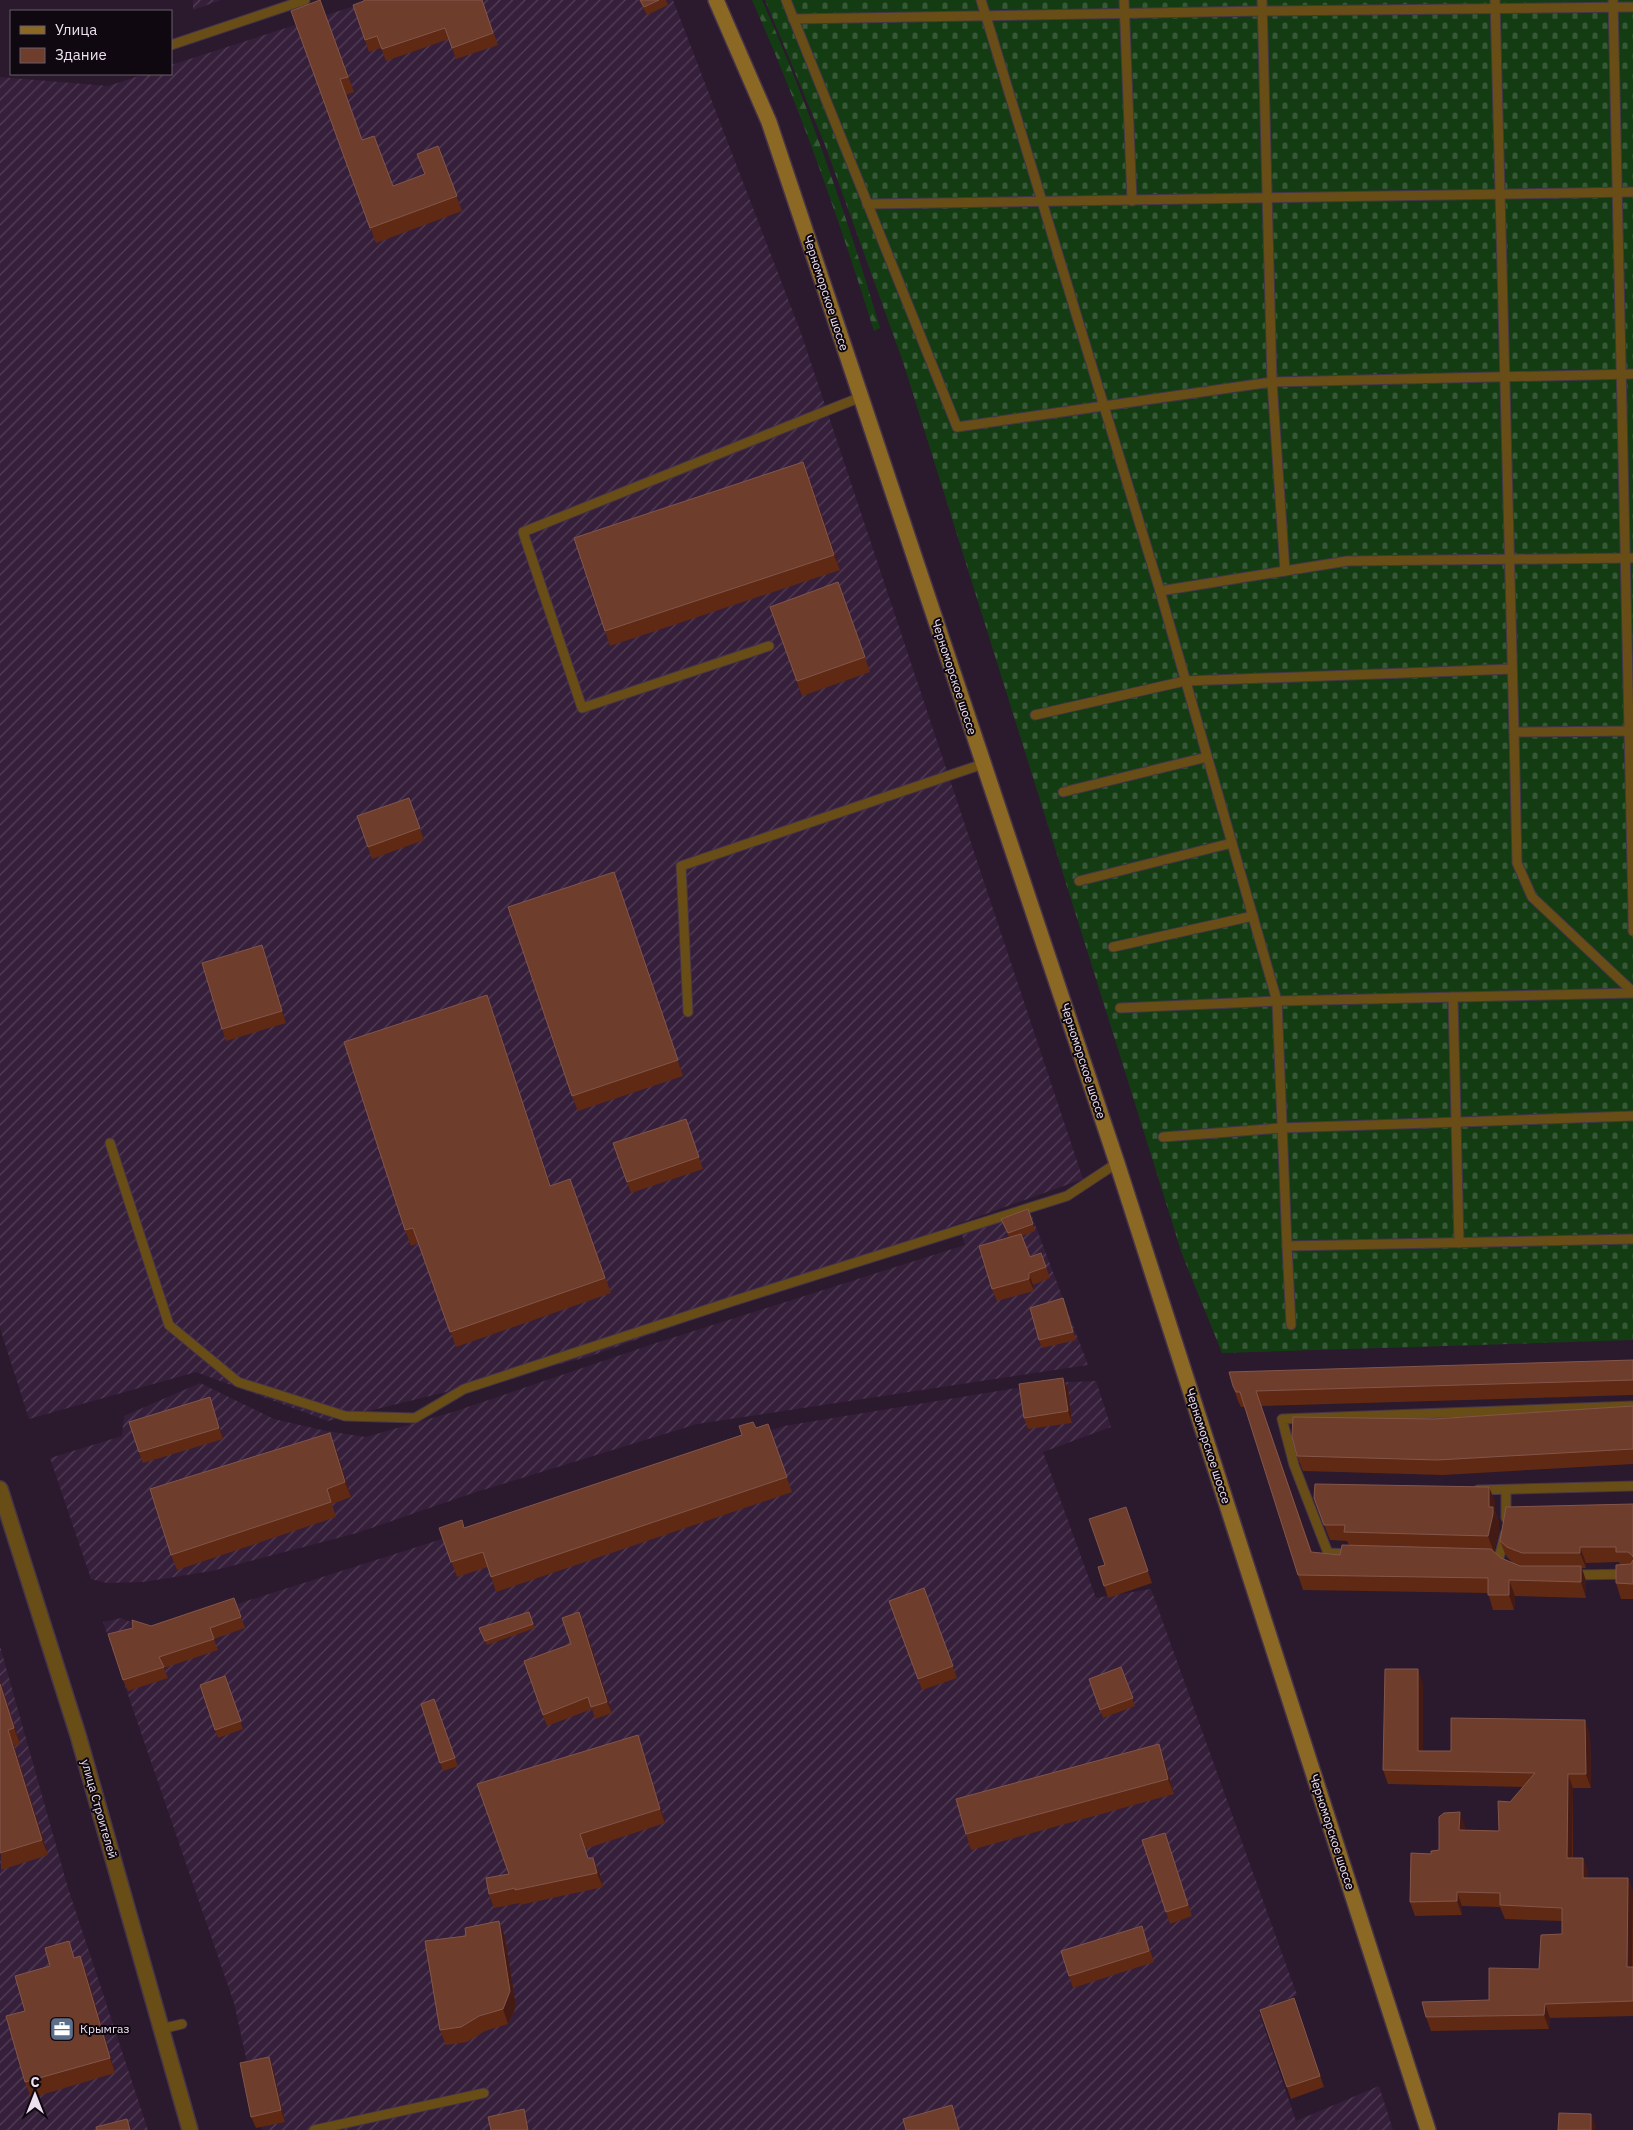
<svg xmlns="http://www.w3.org/2000/svg" width="1633" height="2130" font-family="'IBM Plex Sans',sans-serif">
<style>
.industrial{fill:url(#industrial-furrows)}
.forest{fill:url(#forest-firs)}
.cemetery{fill:url(#cemetery-stones)}
.lines{fill:none;stroke-linecap:round;stroke-linejoin:round}
.lane-casing{stroke:#463549;stroke-width:11}
.street-casing{stroke:#463549;stroke-width:18}
.secondary-casing{stroke:#463549;stroke-width:18}
.lane{stroke:#694d17;stroke-width:9}
.street{stroke:#694d17;stroke-width:15}
.secondary{stroke:#8b6823;stroke-width:15}
.wall{fill:#602914}
.shaded-wall{fill:#441a15}
.building{fill:#6f3d2c;stroke:#83564a}
.labels{text-anchor:middle;stroke-width:4;stroke-linejoin:round;paint-order:stroke}
.street-label{font-size:12px;fill:#ede1ef;stroke:#0f0810}
.poi-label{font-size:12px;fill:#ede1ef;stroke:#0f0810;text-anchor:start}
</style>
<defs>
<pattern id="industrial-furrows" width="10" height="10" patternUnits="userSpaceOnUse" patternTransform="scale(1.25)"><rect width="10" height="10" fill="#361f3a"/><path d="M-1 1l2-2M0 10L10 0M9 11l2-2" fill="none" stroke="#533f57"/></pattern>
<pattern id="forest-firs" width="22" height="20" patternUnits="userSpaceOnUse" patternTransform="scale(1.25)"><rect width="22" height="20" fill="#133c13"/><path d="M5 1l3.5 6h-7zM16 11l3.5 6h-7z" fill="#365836"/></pattern>
<pattern id="cemetery-stones" width="16" height="16" patternUnits="userSpaceOnUse" patternTransform="scale(1.25)"><rect width="16" height="16" fill="#133c13"/><path d="M2 7V4a2 2 0 0 1 4 0v3zM10 15v-3a2 2 0 0 1 4 0v3z" fill="#365836"/></pattern>
</defs>
<rect width="100%" height="100%" fill="#2b192e"/>
<g class="industrial">
<path d="M193,0H221L193,10Z"/>
<path d="M373,0H673L801,333L1083,1179L588,1357L328,1421L196,1372L29,1419L0,1328V77L108,86L145,74H171V65Z"/>
<path d="M1030,1211L1088,1365L697,1424L470,1494L357,1533L212,1571L143,1582L107,1583L91,1579L50,1458L122,1436L124,1416L200,1383L274,1419L326,1431L366,1437L453,1412L656,1343L965,1245L962,1235Z"/>
<path d="M1096,1381L1111,1427L1043,1452L1096,1598L1151,1589L1297,1995L1259,2012L1296,2121L1379,2086L1393,2130H262L234,2003L103,1622L121,1618L152,1631L486,1525L784,1426L1047,1383Z"/>
<path d="M0,1646L68,1888L148,2130H0Z"/>
</g>
<path class="forest" d="M752,0H762C809,106 847,216 880,328L874,331C839,219 800,108 752,0Z"/>
<path class="cemetery" d="M765,0H1633V1340L1222,1353L1182,1254L903,362L825,145Z"/>
<g class="lines">
<defs>
<g id="lane">
<path d="M786,0L957,427L1272,382L1633,374"/>
<path d="M981,0L1160,591L1277,1001L1287,1246"/>
<path d="M1124,0L1132,201"/>
<path d="M1262,0L1272,382L1285,571"/>
<path d="M1495,0L1514,732"/>
<path d="M1613,0L1633,911"/>
<path d="M793,19L1262,11L1633,7"/>
<path d="M171,45L305,0"/>
<path d="M867,204L1633,192"/>
<path d="M1160,591L1347,561L1633,558"/>
<path d="M769,646L582,708L523,532L861,397"/>
<path d="M1035,715L1185,681L1512,669"/>
<path d="M1633,731L1514,732L1517,863L1532,897L1633,992"/>
<path d="M1063,792L1207,757"/>
<path d="M1079,881L1232,843"/>
<path d="M1633,911V931"/>
<path d="M1113,947L1253,916"/>
<path d="M1453,997L1459,1243"/>
<path d="M1120,1008L1277,1001L1633,993"/>
<path d="M688,1012L681,866L983,764"/>
<path d="M1163,1137L1281,1128L1633,1116"/>
<path d="M110,1143L169,1325L238,1382L345,1416L415,1418L464,1389L733,1301L1067,1196L1117,1163"/>
<path d="M1291,1325L1287,1246L1633,1239"/>
<path d="M1478,1490L1633,1486"/>
<path d="M1506,1518V1490"/>
<path d="M1351,1554L1328,1553L1294,1465L1282,1419L1633,1406"/>
<path d="M1499,1558L1505,1534"/>
<path d="M1573,1575L1633,1574"/>
<path d="M161,2029L182,2024"/>
<path d="M314,2130L484,2093"/>
</g>
<path id="street" d="M0,1489L78,1735L190,2130"/>
<path id="secondary" d="M716,0L769,122L1117,1163L1428,2130"/>
</defs>
<use href="#lane" class="lane-casing"/>
<use href="#street" class="street-casing"/>
<use href="#secondary" class="secondary-casing"/>
<use href="#lane" class="lane"/>
<use href="#street" class="street"/>
<use href="#secondary" class="secondary"/>
</g>
<g class="wall">
<path d="M320,0L354,92L346,95L362,140L393,186L425,174L438,146L462,211L376,243L291,11Z"/>
<path d="M482,0L498,45L456,59L449,39L386,61L381,48L369,52L353,5Z"/>
<path d="M639,0H666L668,5L647,15Z"/>
<path d="M803,462L840,570L610,646L605,631Z"/>
<path d="M838,582L870,672L802,696L770,607Z"/>
<path d="M409,798L424,840L372,859L357,816Z"/>
<path d="M614,872L683,1076L578,1111L572,1096Z"/>
<path d="M262,945L286,1023L226,1041L222,1029Z"/>
<path d="M487,995L550,1186L570,1179L611,1293L456,1347L419,1243L411,1246L405,1230Z"/>
<path d="M686,1119L703,1169L631,1193L613,1143Z"/>
<path d="M1028,1209L1035,1231L1022,1236L1030,1257L1041,1253L1050,1278L1033,1285L1034,1291L997,1301L992,1289L1009,1237L1001,1219Z"/>
<path d="M1063,1298L1076,1340L1042,1348L1039,1340Z"/>
<path d="M1633,1360V1395L1261,1406L1312,1552L1340,1555L1349,1545L1347,1541L1330,1540L1314,1498L1489,1487L1495,1502V1511L1499,1522V1529L1494,1552L1501,1558L1513,1563L1506,1556L1500,1541L1633,1504V1599H1621L1616,1583L1620,1565L1619,1562L1586,1563V1568H1582L1586,1581V1598L1515,1596L1514,1610H1493L1488,1593L1303,1590L1298,1575L1245,1407H1241L1238,1401L1233,1386Z"/>
<path d="M1063,1378L1068,1389L1072,1423L1028,1429L1024,1418Z"/>
<path d="M1633,1406V1464L1443,1475L1303,1471L1297,1456L1434,1419Z"/>
<path d="M214,1409L223,1439L143,1463L139,1452Z"/>
<path d="M768,1424L792,1492L496,1592L488,1567L457,1577L439,1528H465L742,1435L739,1426L756,1428Z"/>
<path d="M336,1449L351,1497L332,1504L336,1517L177,1570L171,1555Z"/>
<path d="M1126,1507L1152,1583L1108,1598L1098,1567L1105,1565Z"/>
<path d="M924,1588L957,1678L922,1690L889,1601Z"/>
<path d="M234,1598L245,1628L214,1639L218,1650L164,1668L168,1678L128,1691L123,1680L151,1626Z"/>
<path d="M529,1612L535,1628L487,1645L481,1632Z"/>
<path d="M584,1624L612,1713L595,1719L592,1709L547,1726L524,1661L571,1644Z"/>
<path d="M1121,1667L1135,1706L1103,1718L1089,1679Z"/>
<path d="M225,1676L243,1729L218,1738L200,1685Z"/>
<path d="M0,1681L20,1744L14,1746L48,1855L1,1870Z"/>
<path d="M1423,1683V1751H1451L1590,1734L1591,1788H1573V1858H1583L1588,1872V1878H1628L1633,1892V2016L1550,2018L1549,2029L1431,2031L1426,2017L1489,2000L1539,1969L1562,1934V1921L1505,1919L1500,1907L1462,1906V1915L1415,1916L1410,1902L1431,1854L1439,1850L1465,1826V1830L1499,1831L1510,1802L1523,1787L1388,1784L1383,1770Z"/>
<path d="M434,1699L458,1766L443,1771L421,1704Z"/>
<path d="M638,1735L665,1823L585,1849L588,1858H593L599,1872L603,1887L520,1905V1903L494,1908L489,1894L509,1874Z"/>
<path d="M1164,1759L1174,1794L971,1850L966,1834Z"/>
<path d="M1165,1833L1192,1916L1170,1924L1166,1912Z"/>
<path d="M1142,1926L1154,1962L1073,1988L1069,1976Z"/>
<path d="M505,1937L516,2007L508,2024L485,2031L467,2042L446,2045L440,2030Z"/>
<path d="M80,1956L86,1972L115,2073L31,2098L25,2082V2011L50,1966Z"/>
<path d="M1294,1998L1324,2087L1291,2099L1260,2010Z"/>
<path d="M269,2057L273,2068L285,2122L256,2128L251,2117Z"/>
</g>
<g class="shaded-wall">
<path d="M803,462L809,478L840,570L834,555Z"/>
<path d="M262,945L266,957L286,1023L282,1011Z"/>
<path d="M487,995L493,1011L555,1202L550,1186Z"/>
<path d="M1029,1273L1033,1285L1034,1291L1029,1279Z"/>
<path d="M1063,1378L1068,1389L1072,1423L1068,1411Z"/>
<path d="M210,1397L214,1409L223,1439L219,1428Z"/>
<path d="M330,1433L336,1449L351,1497L345,1482Z"/>
<path d="M1489,1487L1495,1502V1511L1499,1522V1529L1494,1552L1488,1536L1489,1507Z"/>
<path d="M1580,1547L1586,1563V1568L1580,1553Z"/>
<path d="M1581,1566L1586,1581V1598L1581,1582Z"/>
<path d="M1509,1580L1515,1596L1514,1610L1509,1595Z"/>
<path d="M579,1612L584,1624L612,1713L607,1702Z"/>
<path d="M1418,1669L1423,1683V1765L1418,1751Z"/>
<path d="M0,1681L20,1744L14,1728L0,1684Z"/>
<path d="M1585,1720L1590,1734L1591,1788L1586,1774Z"/>
<path d="M8,1730L14,1746L48,1855L42,1840Z"/>
<path d="M638,1735L643,1750L665,1823L660,1809Z"/>
<path d="M1159,1744L1164,1759L1174,1794L1168,1779Z"/>
<path d="M1568,1774L1573,1788L1572,1872L1567,1858Z"/>
<path d="M1460,1812L1465,1826L1464,1844L1459,1830Z"/>
<path d="M593,1858L599,1872L603,1887L597,1873Z"/>
<path d="M1583,1858L1588,1872V1892L1583,1878Z"/>
<path d="M1628,1878L1633,1892L1632,1981L1627,1967Z"/>
<path d="M1457,1892L1462,1906V1915L1457,1901Z"/>
<path d="M499,1921L505,1937L516,2007L508,2024L503,2009Z"/>
<path d="M80,1956L86,1972L115,2073L110,2058Z"/>
<path d="M1545,2004L1550,2018L1549,2029L1544,2015Z"/>
<path d="M269,2057L273,2068L285,2122L281,2110Z"/>
<path d="M524,2109L526,2117L529,2130H528Z"/>
<path d="M1591,2114L1596,2126L1595,2130H1591Z"/>
</g>
<g class="building">
<path d="M320,0L348,77L340,79L362,140L374,136L393,186L425,174L417,154L438,146L457,196L370,228L291,11Z"/>
<path d="M364,0H482L493,33L452,48L445,28L382,49L377,36L365,40L353,5L364,1Z"/>
<path d="M640,0H659L644,7Z"/>
<path d="M803,462L834,555L605,631L574,538Z"/>
<path d="M838,582L865,657L797,681L770,607Z"/>
<path d="M409,798L420,828L368,847L357,816Z"/>
<path d="M614,872L678,1060L572,1096L508,907Z"/>
<path d="M262,945L282,1011L222,1029L202,963Z"/>
<path d="M487,995L550,1186L570,1179L605,1278L450,1332L413,1228L405,1230L344,1042Z"/>
<path d="M686,1119L699,1157L627,1182L613,1143Z"/>
<path d="M1028,1209L1033,1224L1008,1233L1001,1219Z"/>
<path d="M1021,1234L1030,1257L1041,1253L1046,1267L1029,1273V1279L992,1289L979,1246Z"/>
<path d="M1063,1298L1073,1332L1039,1340L1030,1308Z"/>
<path d="M1633,1360V1380L1256,1391L1311,1552L1340,1555L1342,1545L1491,1549L1501,1558L1520,1566H1581V1582L1509,1580V1595H1488V1578L1298,1575L1240,1392H1236L1233,1386L1229,1372Z"/>
<path d="M1063,1378L1068,1411L1024,1418L1019,1384Z"/>
<path d="M210,1397L219,1428L139,1452L129,1422Z"/>
<path d="M1633,1406V1449L1437,1460L1297,1456L1292,1437L1293,1417L1434,1419Z"/>
<path d="M753,1422L756,1428L768,1424L787,1477L491,1577L483,1552L451,1562L439,1528L462,1520L464,1528L742,1435L739,1426Z"/>
<path d="M330,1433L345,1482L327,1489L331,1502L171,1555L150,1489Z"/>
<path d="M1315,1484L1489,1487V1507H1493V1514L1488,1536L1344,1532L1345,1525H1324L1314,1498Z"/>
<path d="M1633,1504V1557L1632,1555L1628,1552H1616V1547H1580V1553H1522L1507,1547L1500,1541L1506,1507Z"/>
<path d="M1126,1507L1148,1571L1104,1586L1098,1567L1105,1565L1089,1519Z"/>
<path d="M1633,1560V1584L1616,1583V1565L1631,1564Z"/>
<path d="M924,1588L953,1666L918,1679L889,1601Z"/>
<path d="M234,1598L241,1617L210,1628L214,1639L159,1657L164,1667L123,1680L108,1634L133,1628L132,1620L151,1626Z"/>
<path d="M529,1612L533,1624L485,1641L479,1628Z"/>
<path d="M579,1612L607,1702L591,1707L588,1697L543,1715L524,1661L571,1644L562,1618Z"/>
<path d="M1121,1667L1133,1698L1100,1710L1089,1679Z"/>
<path d="M1385,1669H1418V1751H1451V1718L1585,1720L1586,1774H1568L1567,1858H1583V1878H1628L1627,1967H1633V2001L1545,2004L1544,2015L1426,2017L1422,2002L1489,2000V1968L1539,1969L1541,1935L1562,1934V1908L1500,1905V1893L1457,1892V1901L1410,1902L1411,1853L1431,1854V1851L1439,1850V1817L1444,1813L1460,1812L1459,1830L1499,1831L1498,1801L1510,1802L1535,1773L1383,1770Z"/>
<path d="M225,1676L241,1721L215,1730L200,1685Z"/>
<path d="M0,1684L14,1728L8,1730L42,1840L0,1853Z"/>
<path d="M434,1699L455,1758L440,1763L421,1704Z"/>
<path d="M638,1735L660,1809L580,1834L588,1858H593L597,1873L515,1890V1888L489,1894L486,1878L509,1874L477,1784Z"/>
<path d="M1159,1744L1168,1779L966,1834L956,1799Z"/>
<path d="M1165,1833L1188,1905L1166,1912L1142,1840Z"/>
<path d="M499,1921L510,1991L503,2009L479,2016L461,2027L440,2030L425,1941L466,1936L465,1928Z"/>
<path d="M1142,1926L1149,1951L1069,1976L1061,1951Z"/>
<path d="M69,1941L74,1958L80,1956L110,2058L25,2082L6,2016L25,2011L15,1976L50,1966L45,1948Z"/>
<path d="M1294,1998L1320,2076L1287,2087L1260,2010Z"/>
<path d="M269,2057L281,2110L251,2117L240,2063Z"/>
<path d="M952,2105L959,2130H906L903,2119Z"/>
<path d="M524,2109L528,2130H491L488,2117Z"/>
<path d="M1559,2113L1591,2114V2130H1558Z"/>
<path d="M127,2119L130,2130H97L96,2127Z"/>
</g>
<defs>
<symbol id="office-square" viewBox="-11 -11 22 22"><rect x="-9" y="-9" width="18" height="18" rx="4" fill="#5c6f8a" stroke="#0f0810"/><path d="M-6-3h4V-5.5h4V-3h4V5H-6ZM-1-4.5V-3h2v-1.5ZM-6 0V1H6V0Z" fill="#fff"/></symbol>
</defs>
<g fill-rule="evenodd">
<use href="#office-square" x="48" y="2015" width="28" height="28"/>
</g>
<g class="labels">
<g class="street-label">
<text transform="translate(826 293) rotate(72)" y="4">Черноморское шоссе</text>
<text transform="translate(954 677) rotate(72)" y="4">Черноморское шоссе</text>
<text transform="translate(1083 1061) rotate(72)" y="4">Черноморское шоссе</text>
<text transform="translate(1208 1446) rotate(72)" y="4">Черноморское шоссе</text>
<text transform="translate(99 1809) rotate(74)" y="4">улица Строителей</text>
<text transform="translate(1332 1832) rotate(72)" y="4">Черноморское шоссе</text>
</g>
<g class="poi-label">
<text x="80" y="2033">Крымгаз</text>
</g>
</g>
<rect x="10" y="10" width="162" height="65" fill="#0f0810" stroke="#685f69"/>
<rect x="20" y="26" width="25" height="8" fill="#8b6823" stroke="#685f69"/>
<text x="55" y="35" font-size="15" fill="#ede1ef">Улица</text>
<rect x="20" y="48" width="25" height="15" fill="#6f3d2c" stroke="#685f69"/>
<text x="55" y="60" font-size="15" fill="#ede1ef">Здание</text>
<g transform="translate(35 2095)" stroke="#0f0810" stroke-width="4" paint-order="stroke">
<path d="M0-4L9 19L0 12L-9 19Z" fill="#ede1ef"/>
<text y="-8" font-size="14" font-weight="bold" text-anchor="middle" fill="#ede1ef">С</text>
</g>
</svg>
